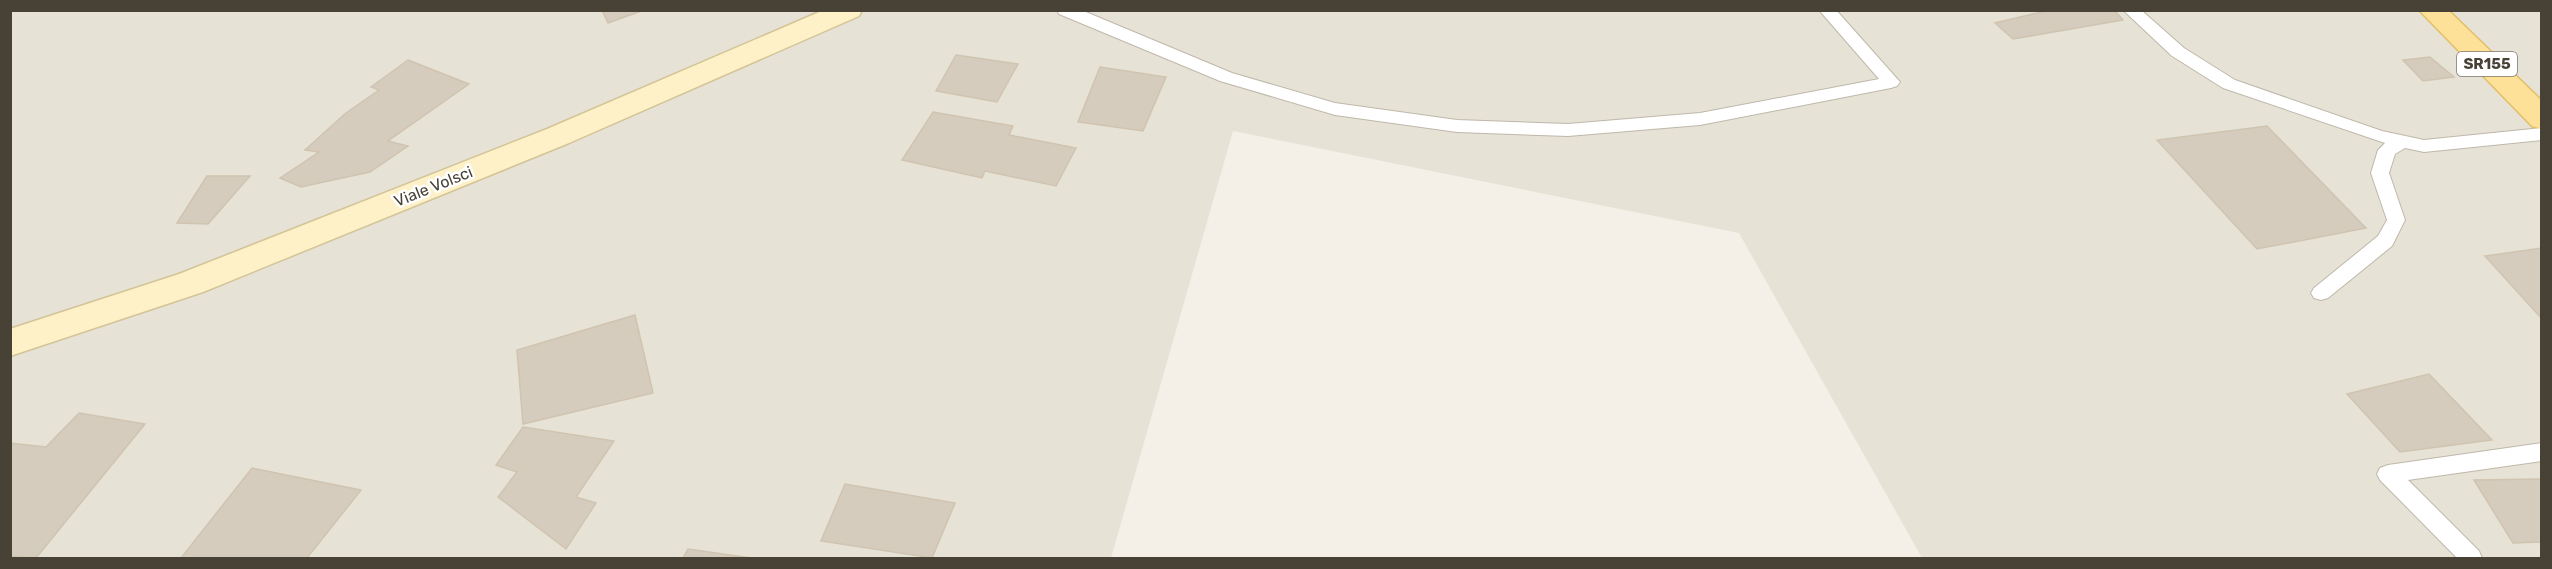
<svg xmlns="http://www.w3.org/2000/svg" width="2552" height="569" font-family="Rubik,sans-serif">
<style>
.residential{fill:#e7e2d6}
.building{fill:#d5ccbd;stroke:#d0c4b0;stroke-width:1.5}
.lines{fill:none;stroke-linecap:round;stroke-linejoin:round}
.service-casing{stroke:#bfb8aa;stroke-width:2}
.secondary-casing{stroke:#d3c498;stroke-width:3}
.primary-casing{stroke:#e2be67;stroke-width:3}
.service{fill:#fff;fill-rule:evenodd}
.secondary{fill:#fef1c7;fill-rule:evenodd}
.primary{fill:#fde198;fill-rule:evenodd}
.labels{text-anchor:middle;stroke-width:5;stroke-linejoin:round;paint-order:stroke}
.shield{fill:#fff;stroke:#7e7a72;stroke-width:1.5}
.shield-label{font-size:15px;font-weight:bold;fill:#474136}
.street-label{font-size:16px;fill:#474136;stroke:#fff}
</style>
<rect width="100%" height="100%" fill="#f4f0e8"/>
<path class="residential" d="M10,11H2541V558H1922L1739,233L1233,131L1111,558H11Z"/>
<g class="building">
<path d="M602,10H644L608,23Z"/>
<path d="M2050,10H2114L2123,20L2013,39L1995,23Z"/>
<path d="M956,55L1018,64L997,102L936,91Z"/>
<path d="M2430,57L2454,77L2423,81L2403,60Z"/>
<path d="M408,60L469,84L388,141L408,146L370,172L301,187L280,178L319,152L305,150L346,113L379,90L371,87Z"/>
<path d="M1100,67L1166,77L1143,131L1078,122Z"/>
<path d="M933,112L1013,126L1009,135L1076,148L1056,186L985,171L982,178L902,160Z"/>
<path d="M2267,126L2366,228L2257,249L2157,140Z"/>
<path d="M207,176H250L208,224L177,223Z"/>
<path d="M2542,248V319L2485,256Z"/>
<path d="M635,315L653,393L523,424L517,350Z"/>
<path d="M2429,374L2492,440L2400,452L2347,394Z"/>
<path d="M79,413L145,424L36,558L10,556V443L46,447Z"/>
<path d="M523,427L614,441L576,497L596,503L566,549L498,497L517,472L496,465Z"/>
<path d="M252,468L361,490L307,558H181Z"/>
<path d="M2542,479V542L2513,543L2474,480Z"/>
<path d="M845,484L955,503L932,558L821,541Z"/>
<path d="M688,549L751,558H683Z"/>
</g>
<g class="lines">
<defs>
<g id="service">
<path d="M1057,10H1081L1232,73L1335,103L1457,120L1568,124L1700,113L1879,79L1819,10H1836L1900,82L1897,86L1891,88L1700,125L1568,136L1457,132L1335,115L1220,81L1059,14Z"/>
<path d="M2123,10H2141L2184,48L2235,80L2382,131L2424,140L2542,128V140L2424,152L2405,148L2395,154L2389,173L2405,220L2392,246L2328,298L2321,300L2314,298L2311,293L2314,288L2378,236L2387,220L2371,173L2378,150L2385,143L2223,88L2172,56Z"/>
<path d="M2542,443V461L2408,480L2479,551L2482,558H2457L2380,480L2377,474L2380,468L2388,465Z"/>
</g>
<path id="secondary" d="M824,10H862L859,16L569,143L203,292L10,356V329L179,274L547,129Z"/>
<path id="primary" d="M2419,10H2448L2542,101V129L2532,126Z"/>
</defs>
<use href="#service" class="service-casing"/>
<use href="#secondary" class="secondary-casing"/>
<use href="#primary" class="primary-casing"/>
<use href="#service" class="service"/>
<use href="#secondary" class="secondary"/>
<use href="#primary" class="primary"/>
</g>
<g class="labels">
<rect class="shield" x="2457" y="52" width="60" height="24" rx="4.5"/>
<g class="shield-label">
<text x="2487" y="69">SR155</text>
</g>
<g class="street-label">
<text transform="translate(433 186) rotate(-22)" y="6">Viale Volsci</text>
</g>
</g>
<rect width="2552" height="569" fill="none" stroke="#474136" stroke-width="24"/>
</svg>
